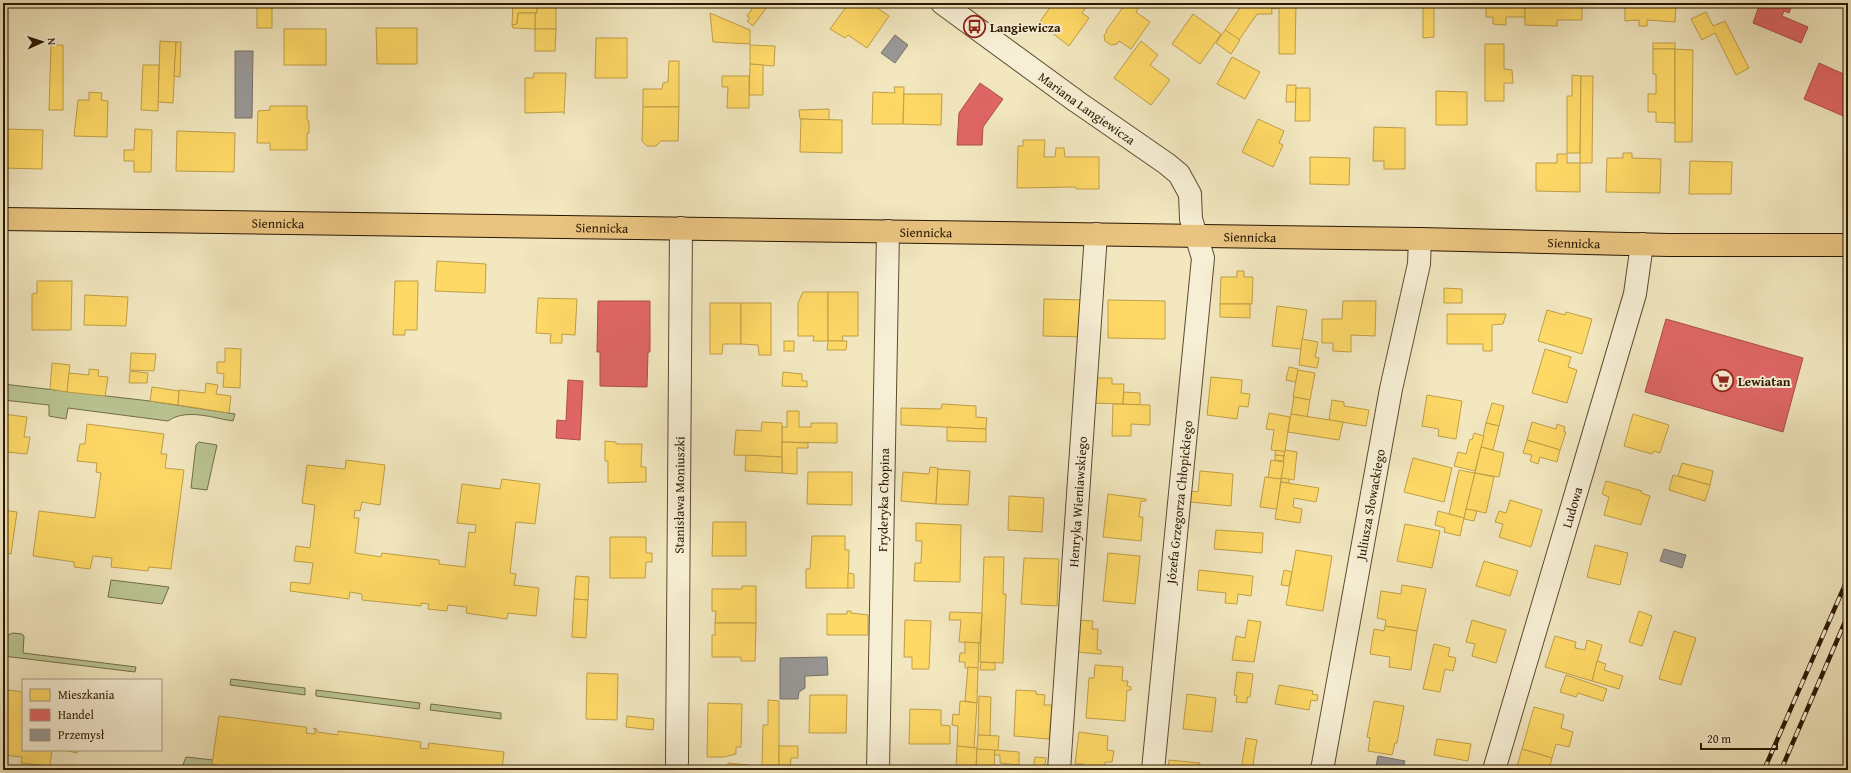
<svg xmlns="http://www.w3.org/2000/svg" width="1851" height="773" font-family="'Gentium Book Plus',serif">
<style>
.green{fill:#bac592;stroke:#726e4a}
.homes{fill:#ffd966;stroke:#bf9f48}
.shops{fill:#e06666;stroke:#aa4e48}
.industry{fill:#999;stroke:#78726b}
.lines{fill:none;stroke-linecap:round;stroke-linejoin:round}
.minor-casing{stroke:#5d4b30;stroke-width:24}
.major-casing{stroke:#2b1701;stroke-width:24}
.minor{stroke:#f7efd5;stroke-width:22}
.major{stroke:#e9c480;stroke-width:22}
.rail-casing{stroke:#2b1701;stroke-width:4.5}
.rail{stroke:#f7efd5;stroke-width:3;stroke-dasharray:9;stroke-linecap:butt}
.labels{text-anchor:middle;stroke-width:4;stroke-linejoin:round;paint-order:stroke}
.poi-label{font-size:13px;font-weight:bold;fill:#2b1701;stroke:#f7efd5;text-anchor:start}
.street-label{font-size:13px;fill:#2b1701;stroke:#f7efd5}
</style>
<rect width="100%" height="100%" fill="#f2e7bf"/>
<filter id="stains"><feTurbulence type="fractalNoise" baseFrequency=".005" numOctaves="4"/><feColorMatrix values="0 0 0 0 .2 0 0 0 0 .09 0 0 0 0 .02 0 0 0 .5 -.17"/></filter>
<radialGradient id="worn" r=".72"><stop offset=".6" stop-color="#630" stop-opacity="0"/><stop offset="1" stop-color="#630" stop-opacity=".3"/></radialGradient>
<g class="green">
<path d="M3,384L150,401L235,414L233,421C213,418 186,408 168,421L68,408L66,419L49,416V405L3,400Z"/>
<path d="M199,442L217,445L207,490L191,488L196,445Z"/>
<path d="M111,580L169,587L162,604L108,597Z"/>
<path d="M13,633L22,634L24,636L23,653L136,667L135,672L3,656V651H6L8,635Z"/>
<path d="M231,679L305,688V695L230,685Z"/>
<path d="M316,690L420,703L419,709L316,696Z"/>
<path d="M431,704L501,713V719L430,710Z"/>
<path d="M186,757L213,760L212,770H181Z"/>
</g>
<g class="homes">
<rect x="257" y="3" width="15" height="25"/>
<path d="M513,3H537V13H518L517,24L512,25Z"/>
<path d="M537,3H569L556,4V29H535V13H537Z"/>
<path d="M756,3H770L753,26L747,21L750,18L747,16Z"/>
<path d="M849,3H859L862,5L863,3H870L889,16L867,48L848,35L845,38L830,29Z"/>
<path d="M1053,3H1083L1087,5L1082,13L1089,18L1069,46L1039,23Z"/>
<path d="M1115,3H1126L1122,8Z"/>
<path d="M1126,3H1133L1139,7L1136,12L1150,22L1131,49L1119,41L1117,44L1111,45L1105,41L1104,35L1107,32L1106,31Z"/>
<path d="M1133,3H1148L1145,8L1139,7Z"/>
<path d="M1243,3H1271L1272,14H1257L1239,40L1225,30Z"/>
<path d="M1271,3H1296L1295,54H1279V8L1272,9Z"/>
<path d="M1423,3H1434V37L1423,38Z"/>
<path d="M1486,3H1525V17H1506V25L1493,24V17H1486Z"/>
<path d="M1525,3H1582V20H1557V26L1525,25Z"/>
<path d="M1625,3H1676L1675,22L1647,20V26H1639V20L1625,21Z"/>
<path d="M1706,12L1713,26L1725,21L1749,68L1736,75L1715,33L1702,40L1691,19Z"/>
<path d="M518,13H535V29L513,28L512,25L517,24Z"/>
<path d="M710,13L750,30V44L713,42Z"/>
<path d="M1193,14L1221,34L1200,64L1172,44Z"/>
<path d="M376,28H417V64H377Z"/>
<rect x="284" y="29" width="42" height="36"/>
<path d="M535,29H556L555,51H535Z"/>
<path d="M1225,30L1240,40L1231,54L1216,43Z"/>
<path d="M596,38H627V78H595Z"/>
<path d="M160,41L176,42L173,103L158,102Z"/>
<path d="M1141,41L1158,55L1150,65L1170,80L1151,105L1114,78Z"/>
<path d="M176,42H181L180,77L174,76Z"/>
<rect x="1653" y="43" width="22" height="6"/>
<path d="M1485,44H1504V69L1512,70L1513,83H1504V101H1485Z"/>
<path d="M51,45H63V110H49Z"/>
<path d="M750,45L775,46L774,66L750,64Z"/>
<path d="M1653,49H1675V123L1656,122V112H1648V94H1656V74H1653Z"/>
<path d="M1675,49L1693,50L1692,142H1675Z"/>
<path d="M1232,57L1260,72L1245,99L1217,84Z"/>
<path d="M669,61H679V107H643V89H662L663,83L668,82Z"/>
<path d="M750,64L763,65V95H749Z"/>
<path d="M143,65H159L158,111L141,110Z"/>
<path d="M534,73H566L564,114L563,112L525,113V78H533Z"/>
<path d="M1572,75L1581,76L1580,153H1567V96H1572Z"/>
<path d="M722,76H749V108H727L728,87H722Z"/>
<path d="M1581,76H1593L1592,163H1580Z"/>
<path d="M1287,85H1296V102H1286Z"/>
<path d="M894,87H904L903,124H872L873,92L895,93Z"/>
<path d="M1296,88H1310V121H1295Z"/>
<path d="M1436,91L1467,92V125H1436Z"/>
<path d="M89,92L102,93L101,100L108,101L107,137L74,136L78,100H89Z"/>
<path d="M904,94H942L941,125L903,124Z"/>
<path d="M270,106H307V120L309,121V133H307V150H270V143H257L258,111L270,110Z"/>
<path d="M643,107H679L678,141H661L656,146H647L642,141Z"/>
<path d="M829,109V120L800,119L799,110Z"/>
<path d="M801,119L842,120V153L800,152Z"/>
<path d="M1258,119L1284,131L1279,143L1283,145L1273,167L1242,152Z"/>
<path d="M1374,127L1405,128V169H1384V161H1373Z"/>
<path d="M3,129L43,130L42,169L3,168Z"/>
<path d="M135,129L152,130L151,172H134V161H124V150H134Z"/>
<path d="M177,131L235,133L234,172L176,171Z"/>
<path d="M1023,140H1045L1044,157H1055L1056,148H1064L1065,157H1099V189H1076L1075,187L1017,188L1018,146H1023Z"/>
<path d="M1623,153H1632V158L1661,159L1660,193L1606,192L1607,158H1623Z"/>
<path d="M1557,154H1567V163H1580V192L1536,191V163H1557Z"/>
<path d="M1310,157L1350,158L1349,185L1310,184Z"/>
<path d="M1690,161L1732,162L1731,194H1689Z"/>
<path d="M437,261L486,264L485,293L435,291Z"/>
<path d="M1237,271H1244V277H1253L1252,304H1220L1221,277H1237Z"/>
<path d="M37,281H72L71,330H32V294L37,293Z"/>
<path d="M395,281H418L417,330H405V335H393Z"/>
<path d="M1444,288L1462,289V303H1444Z"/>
<path d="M803,292H828V341H813L814,336H798V303Z"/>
<path d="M828,292H858V336H842L843,341H828Z"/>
<path d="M85,295L128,297L126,326L84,325Z"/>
<path d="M538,298L577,299L575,335L562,334V343H550L551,334L536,333Z"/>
<path d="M1044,299L1086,300L1085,337L1043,336Z"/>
<path d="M1108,300L1165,301V339L1108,338Z"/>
<path d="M1343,301H1376L1375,336L1351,335V352L1333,351V343H1322V319H1342Z"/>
<path d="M710,303H741V344H723L722,354H710Z"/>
<path d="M741,303H771V355H759L758,345L741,344Z"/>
<path d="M1220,304H1250V318L1220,317Z"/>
<path d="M1277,306L1307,310L1301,349L1272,346Z"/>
<path d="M1547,310L1565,315L1566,312L1592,319L1582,354L1538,341Z"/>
<path d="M1447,314H1506L1503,324L1492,325V351H1483V344H1447Z"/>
<path d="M1302,339L1318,342L1315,357L1319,358L1317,368L1299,365Z"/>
<rect x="784" y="341" width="10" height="10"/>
<path d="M828,341H847L846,350H827Z"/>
<path d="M225,348L241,349L240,388L223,387L224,374L217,373V362H225Z"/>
<path d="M1545,349L1571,357L1568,367L1577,370L1567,403L1532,393Z"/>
<path d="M131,353L156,354L154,371L130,370Z"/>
<path d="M52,363L70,365L67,392L50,389Z"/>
<path d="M1289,367L1298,369L1296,382L1286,380Z"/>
<path d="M89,369L99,370L98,376L108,377L105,396L67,392L69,373L89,375Z"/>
<path d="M1298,370L1315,373L1310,400L1293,397Z"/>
<path d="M130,371L148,373L147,383H129Z"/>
<path d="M783,372L802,374V381H807V387L782,386Z"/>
<path d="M1211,377L1242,380L1241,393L1250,394L1248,407L1239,406L1237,419L1207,415Z"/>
<path d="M1092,378H1112V384H1124L1123,404L1091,403Z"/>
<path d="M206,383L218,385L216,394L231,396L229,413L178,405L179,390L205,393Z"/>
<path d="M152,387L179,391L178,405L150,401Z"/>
<path d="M1124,392L1140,393V405L1123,404Z"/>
<path d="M1427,395L1462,401L1456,439L1438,436L1439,429L1422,426Z"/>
<path d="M1294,397L1310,400L1307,417L1291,414Z"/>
<path d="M1332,400L1344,402V406L1369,410L1366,426L1329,420Z"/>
<path d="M1492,403L1504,406L1499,426L1486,423Z"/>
<path d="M942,404L976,406V417L987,418L986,429L901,425V408L941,409Z"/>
<path d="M1113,404L1150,405V425L1131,424V436H1112Z"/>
<path d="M787,411H799V427H811V423H837V443L782,442V427H787Z"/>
<path d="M1269,413L1290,417L1285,452L1271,450L1274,430L1266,429Z"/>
<path d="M3,414L27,417L24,437H30L27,454L7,452L3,480Z"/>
<path d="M1291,414L1343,422L1339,440L1288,432Z"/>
<path d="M1633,414L1669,425L1660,453L1654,451L1652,454L1624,446Z"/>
<path d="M762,422L782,423V457L734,455L736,430L761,431Z"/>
<path d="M1532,422L1556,429L1557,424L1565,427L1564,432H1566L1560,450L1527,440Z"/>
<path d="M1486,423L1499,426L1493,450L1481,447Z"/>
<path d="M87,424L164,434L161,454H167L165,468L184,470L171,569L149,567L148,571L111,567L112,558L93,556L90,569L74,567V562L33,556L39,511L95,518L101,473L96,472L97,463L77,461L80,444H85Z"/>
<path d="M947,427L986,429V442L947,441Z"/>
<path d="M1474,433L1484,436L1475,471L1454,466L1458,452L1466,454L1470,439L1472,440Z"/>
<path d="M1527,440L1560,450L1557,462L1540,457L1538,464L1530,461L1532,455L1523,453Z"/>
<path d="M605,441L616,442V444H642L641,467H646V482L608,483V461H605Z"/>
<path d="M782,442L808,443V448H797V474L782,473Z"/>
<path d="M1481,447L1504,453L1499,477L1475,473Z"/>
<path d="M1276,450L1285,452L1284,456L1275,455Z"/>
<path d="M1285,450L1297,452L1294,480L1281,478Z"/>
<path d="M746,455L782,457V473L745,471Z"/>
<path d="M1275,455L1284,456L1283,461L1275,460Z"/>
<path d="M1413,458L1452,468L1444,502L1404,492Z"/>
<path d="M346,460L385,465L380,505L362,502L360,511L355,510L354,518H359L355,553L381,557L382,553L439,560V564L465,567L469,532L475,533L476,525L457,523L462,484L500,489L502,479L540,484L535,524L516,522L510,573L516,574L514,585L539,588L536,616L508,613L507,619L466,613L467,607L448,605L447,611L428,609L429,604L421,603V606L362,600V594L350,592L349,599L290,591L291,582L310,584L313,563L294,561L296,546L310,548L315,505L302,503L307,465L345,469Z"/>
<path d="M1271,460L1284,462L1281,479L1268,478Z"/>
<path d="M1682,463L1713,471L1710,485L1678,476Z"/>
<path d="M930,467L938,468L936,504L901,501L903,472L929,474Z"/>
<path d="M938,469L970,471L968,505L936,504Z"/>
<path d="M1459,470L1475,473L1464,518L1449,514Z"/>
<path d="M1200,471L1233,474L1231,506L1190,502L1191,491L1198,492Z"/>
<path d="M808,472H852V505L807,504Z"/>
<path d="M1475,473L1494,477L1486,513L1466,509Z"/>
<path d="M1673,475L1710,485L1705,501L1669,490Z"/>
<path d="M1265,477L1281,479L1277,509L1260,507Z"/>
<path d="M1281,478L1289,479V483L1281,482Z"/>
<path d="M1606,481L1642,491L1641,493L1650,496L1641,525L1604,515L1609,497L1602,494Z"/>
<path d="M1281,482L1319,488L1316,502L1294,498L1293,507L1302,509L1300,523L1275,519Z"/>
<path d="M1108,494L1146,499V501H1141L1139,517H1143L1141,541L1103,537Z"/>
<path d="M1009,496L1044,498L1042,532L1008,530Z"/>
<path d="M1510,500L1542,510L1531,547L1499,537L1503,524L1495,522L1499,511L1506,513Z"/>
<path d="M1466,509L1477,511L1474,521L1464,519Z"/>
<path d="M3,510L17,512L11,554L3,553Z"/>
<path d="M1438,511L1464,518L1460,536L1444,532L1445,528L1435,525Z"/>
<path d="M713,522H746V556H712Z"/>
<path d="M916,523L961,525L960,582L914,581L915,563H921L922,541H916Z"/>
<path d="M1405,524L1440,531L1432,568L1397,561Z"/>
<path d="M1216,530L1263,533L1262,553L1214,549Z"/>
<path d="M812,536H845V550H849L848,588H806V569H810Z"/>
<path d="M610,537H646V553H652V562H646L645,578H610Z"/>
<path d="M1595,545L1628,553L1620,585L1587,577Z"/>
<path d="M1296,550L1332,556L1323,611L1286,605Z"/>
<path d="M1108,553L1140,556L1135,604L1103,601Z"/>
<path d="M984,557H1004L1003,594H1006L1003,663L980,662Z"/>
<path d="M1024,558L1059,559L1057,606L1021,604Z"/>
<path d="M1484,561L1518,571L1510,596L1476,586Z"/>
<path d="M1199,570L1253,576L1251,596L1238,594L1237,604L1225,603L1226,593L1197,590Z"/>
<path d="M1284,570L1292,572L1289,586L1281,585Z"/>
<path d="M848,573L854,574V588H848Z"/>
<path d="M576,576L589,577L588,600L574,599Z"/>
<path d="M1402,585L1426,589L1417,631L1385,626L1386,620L1377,618L1381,591L1401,594Z"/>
<path d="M742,586H756V623H715L716,611H712V589H742Z"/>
<path d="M574,599L588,600L586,638L572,637Z"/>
<path d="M847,611H851V613L868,615V635H827V614H847Z"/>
<path d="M1639,611L1652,616L1642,646L1629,642Z"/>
<path d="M950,612L982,613L980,643L959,642L961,620H949Z"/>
<path d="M905,620L931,621L929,669H912V657H904Z"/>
<path d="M1076,620L1093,621L1092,629H1098L1097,650H1101V654L1075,652Z"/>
<path d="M1248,620L1261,622L1254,662L1232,660L1236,636L1245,638Z"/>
<path d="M1472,620L1506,630L1496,663L1472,656L1475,644L1466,642Z"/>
<path d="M715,623H756L755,661H741V657H712V635H715Z"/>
<path d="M1385,626L1417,631L1411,670L1389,667L1390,657L1370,654L1374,629L1384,631Z"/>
<path d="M1674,631L1696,638L1681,685L1659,679Z"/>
<path d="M1555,636L1576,642L1575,648L1585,650L1587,640L1602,645L1592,681L1545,667Z"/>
<path d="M965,642L979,643L978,668H965V662H959L960,653H965Z"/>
<path d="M1434,644L1450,648L1448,656L1456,658L1453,671L1445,669L1440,692L1423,689Z"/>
<path d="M1597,661L1606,664L1604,670L1623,676L1619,689L1592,681Z"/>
<path d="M981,662L995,663V670H980Z"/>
<path d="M1095,665L1123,667L1122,681H1128L1127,686L1131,687V690H1127L1125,721L1086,718L1089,678H1094Z"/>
<path d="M968,667L978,668L977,703L965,701Z"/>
<path d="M1237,672L1253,674L1250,697H1247V703L1236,702L1237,696L1234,695Z"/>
<path d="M587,673L618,674L617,720L586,719Z"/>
<path d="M1566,675L1607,689L1603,701L1578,693L1576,697L1560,692Z"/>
<path d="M1279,685L1313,691L1312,694L1318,695L1317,701L1311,700L1309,710L1275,704Z"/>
<path d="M8,690L23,692V750H52L50,766L21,763L22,757L3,755V693H7Z"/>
<path d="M1016,690L1036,691V694L1045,695L1044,705H1052L1049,739L1014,736Z"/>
<path d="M1187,694L1216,698L1212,732L1183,729Z"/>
<path d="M810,695H847L846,733H809Z"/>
<path d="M979,696L991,697L990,736L978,735Z"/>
<path d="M768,700L779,701V767L762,766L763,725H768Z"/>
<path d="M960,701L977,703L974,748L957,746L958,726L952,725L953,714L959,715Z"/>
<path d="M1374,701L1404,706L1397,743H1395L1392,755L1368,751L1370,738L1367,737Z"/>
<path d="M708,703L742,704L741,747H736V754L724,757H707Z"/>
<path d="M1534,707L1564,715L1561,728L1573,732L1569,747L1556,744L1552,758L1522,749Z"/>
<path d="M910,709L941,710V725L950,726V744H909Z"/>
<path d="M219,716L305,727L307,728L306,733L315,734V730L313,728L317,729V732L338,735V731L421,742L420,748L428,749L429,743L504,752L502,770H233V768L212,764Z"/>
<path d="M627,716L654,719L653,730L626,727Z"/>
<path d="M1079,732L1108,736L1107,750L1114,751L1112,762H1105V767H1109V770H1083L1084,764H1075Z"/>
<path d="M978,735L999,736L998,751L977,749Z"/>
<path d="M1246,738L1257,740L1252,770H1241Z"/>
<path d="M1437,739L1471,744L1468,761L1434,755Z"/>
<path d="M779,746H798V758H791L790,770H779Z"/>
<path d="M957,746L977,748L976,770H956Z"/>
<path d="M977,749L995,750L994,770L976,769Z"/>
<path d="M1522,749L1552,758L1549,770H1516Z"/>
<path d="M63,750H78L77,753Z"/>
<path d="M995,750L1019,752V765L1000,763V755H994Z"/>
<path d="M1035,757L1046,758L1044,770H1033Z"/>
<path d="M1169,760L1200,763L1199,770H1168Z"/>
<path d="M728,763L749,765L748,770H727Z"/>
</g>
<g class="shops">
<path d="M1762,3H1786L1792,5L1789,13L1784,11L1782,16L1808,27L1801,43L1753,23L1759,6Z"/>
<path d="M1819,63L1848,76V118L1804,99Z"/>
<path d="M980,83L1003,99L983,127L982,145H957L959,113Z"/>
<path d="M598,301H650V352H648L647,387L600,386V352H597Z"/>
<path d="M1666,319L1803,358L1783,432L1645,392Z"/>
<path d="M568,380L583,381L580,440L556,438L557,420L566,421Z"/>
</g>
<g class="industry">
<rect x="418" y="3" width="19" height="4"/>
<path d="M895,35L908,45L895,63L881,53Z"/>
<path d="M235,51H253L252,118H235Z"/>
<path d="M1664,549L1686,555L1682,568L1660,561Z"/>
<path d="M827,657L828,675L805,676V688L799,692L798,699H780V658Z"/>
<path d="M1378,756L1405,761L1402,770L1376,767Z"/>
</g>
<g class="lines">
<defs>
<g id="minor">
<path id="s1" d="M942,3L1076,101L1167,164L1179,174L1190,194L1191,219L1203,258L1153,770"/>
<path id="s2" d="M677,762L681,228"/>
<path id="s3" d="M878,770L888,231"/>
<path id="s4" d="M1059,770L1096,234"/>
<path id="s5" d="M1322,770L1391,389L1419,264L1420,239"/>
<path id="s6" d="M1494,770L1635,294L1642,244"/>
</g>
<g id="major">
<path id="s7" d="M3,219L1420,239L1669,245H1848"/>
</g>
</defs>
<use href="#minor" class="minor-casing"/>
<use href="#major" class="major-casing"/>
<use href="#minor" class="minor"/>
<use href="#major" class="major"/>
<defs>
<g id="rail">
<path d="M1764,770L1848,578"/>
<path d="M1781,770L1848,615"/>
</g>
</defs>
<use href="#rail" class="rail-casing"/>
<use href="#rail" class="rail"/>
</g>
<defs>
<symbol id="bus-ring" viewBox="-11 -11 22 22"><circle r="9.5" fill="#f7efd5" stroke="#8f2418" stroke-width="1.5"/><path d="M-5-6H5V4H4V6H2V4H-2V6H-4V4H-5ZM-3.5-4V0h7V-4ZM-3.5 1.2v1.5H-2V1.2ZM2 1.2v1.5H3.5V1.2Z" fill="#8f2418"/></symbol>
<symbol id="supermarket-ring" viewBox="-11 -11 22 22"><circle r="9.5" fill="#f7efd5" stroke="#8f2418" stroke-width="1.5"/><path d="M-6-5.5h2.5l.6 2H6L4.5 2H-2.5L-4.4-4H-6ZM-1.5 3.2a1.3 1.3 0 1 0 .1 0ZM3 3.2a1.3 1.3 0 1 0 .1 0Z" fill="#8f2418"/></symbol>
</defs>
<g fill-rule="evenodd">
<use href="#bus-ring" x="962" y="14" width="25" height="25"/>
<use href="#supermarket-ring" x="1710" y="368" width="25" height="25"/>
</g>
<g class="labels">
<g class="poi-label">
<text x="990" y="32">Langiewicza</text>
<text x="1738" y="386">Lewiatan</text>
</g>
<g class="street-label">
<text dy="5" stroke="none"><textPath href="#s1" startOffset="179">Mariana Langiewicza</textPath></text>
<text dy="5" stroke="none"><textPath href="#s7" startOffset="275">Siennicka</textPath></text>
<text dy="5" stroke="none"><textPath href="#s7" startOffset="599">Siennicka</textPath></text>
<text dy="5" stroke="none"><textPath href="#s7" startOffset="923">Siennicka</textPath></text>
<text dy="5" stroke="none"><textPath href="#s7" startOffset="1247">Siennicka</textPath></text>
<text dy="5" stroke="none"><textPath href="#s7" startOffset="1571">Siennicka</textPath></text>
<text dy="5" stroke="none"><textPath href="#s2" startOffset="267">Stanisława Moniuszki</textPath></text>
<text dy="5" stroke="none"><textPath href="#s3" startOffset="270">Fryderyka Chopina</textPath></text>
<text dy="5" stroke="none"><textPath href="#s4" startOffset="269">Henryka Wieniawskiego</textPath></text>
<text transform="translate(1179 502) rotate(-84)" y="5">Józefa Grzegorza Chłopickiego</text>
<text dy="5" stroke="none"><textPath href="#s5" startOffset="270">Juliusza Słowackiego</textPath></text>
<text dy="5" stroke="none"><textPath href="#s6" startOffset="274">Ludowa</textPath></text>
</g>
</g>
<rect width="1851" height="773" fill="none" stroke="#f2e7bf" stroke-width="16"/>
<rect x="4" y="4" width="1843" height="765" fill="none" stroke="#2b1701" stroke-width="2"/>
<rect x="8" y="8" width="1835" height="757" fill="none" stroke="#2b1701"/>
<rect x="22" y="679" width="140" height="72" fill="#f7efd5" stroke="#a59980"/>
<rect x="30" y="689" width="20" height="12" fill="#ffd966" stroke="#a59980"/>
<text x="58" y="699" font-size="12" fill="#2b1701">Mieszkania</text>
<rect x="30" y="709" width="20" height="12" fill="#e06666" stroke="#a59980"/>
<text x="58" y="719" font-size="12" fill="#2b1701">Handel</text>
<rect x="30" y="729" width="20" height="12" fill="#999999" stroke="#a59980"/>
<text x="58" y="739" font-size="12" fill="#2b1701">Przemysł</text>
<g transform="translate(42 42) rotate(87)" stroke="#f7efd5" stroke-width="3" paint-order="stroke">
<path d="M0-3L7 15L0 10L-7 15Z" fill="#2b1701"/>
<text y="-6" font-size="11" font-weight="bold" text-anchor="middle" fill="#2b1701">N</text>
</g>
<path d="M1701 743v6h76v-6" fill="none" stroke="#2b1701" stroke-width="2"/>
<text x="1707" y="743" font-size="12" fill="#2b1701" stroke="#f7efd5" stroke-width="3" paint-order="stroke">20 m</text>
<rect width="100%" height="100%" filter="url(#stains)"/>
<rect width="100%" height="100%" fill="url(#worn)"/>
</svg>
